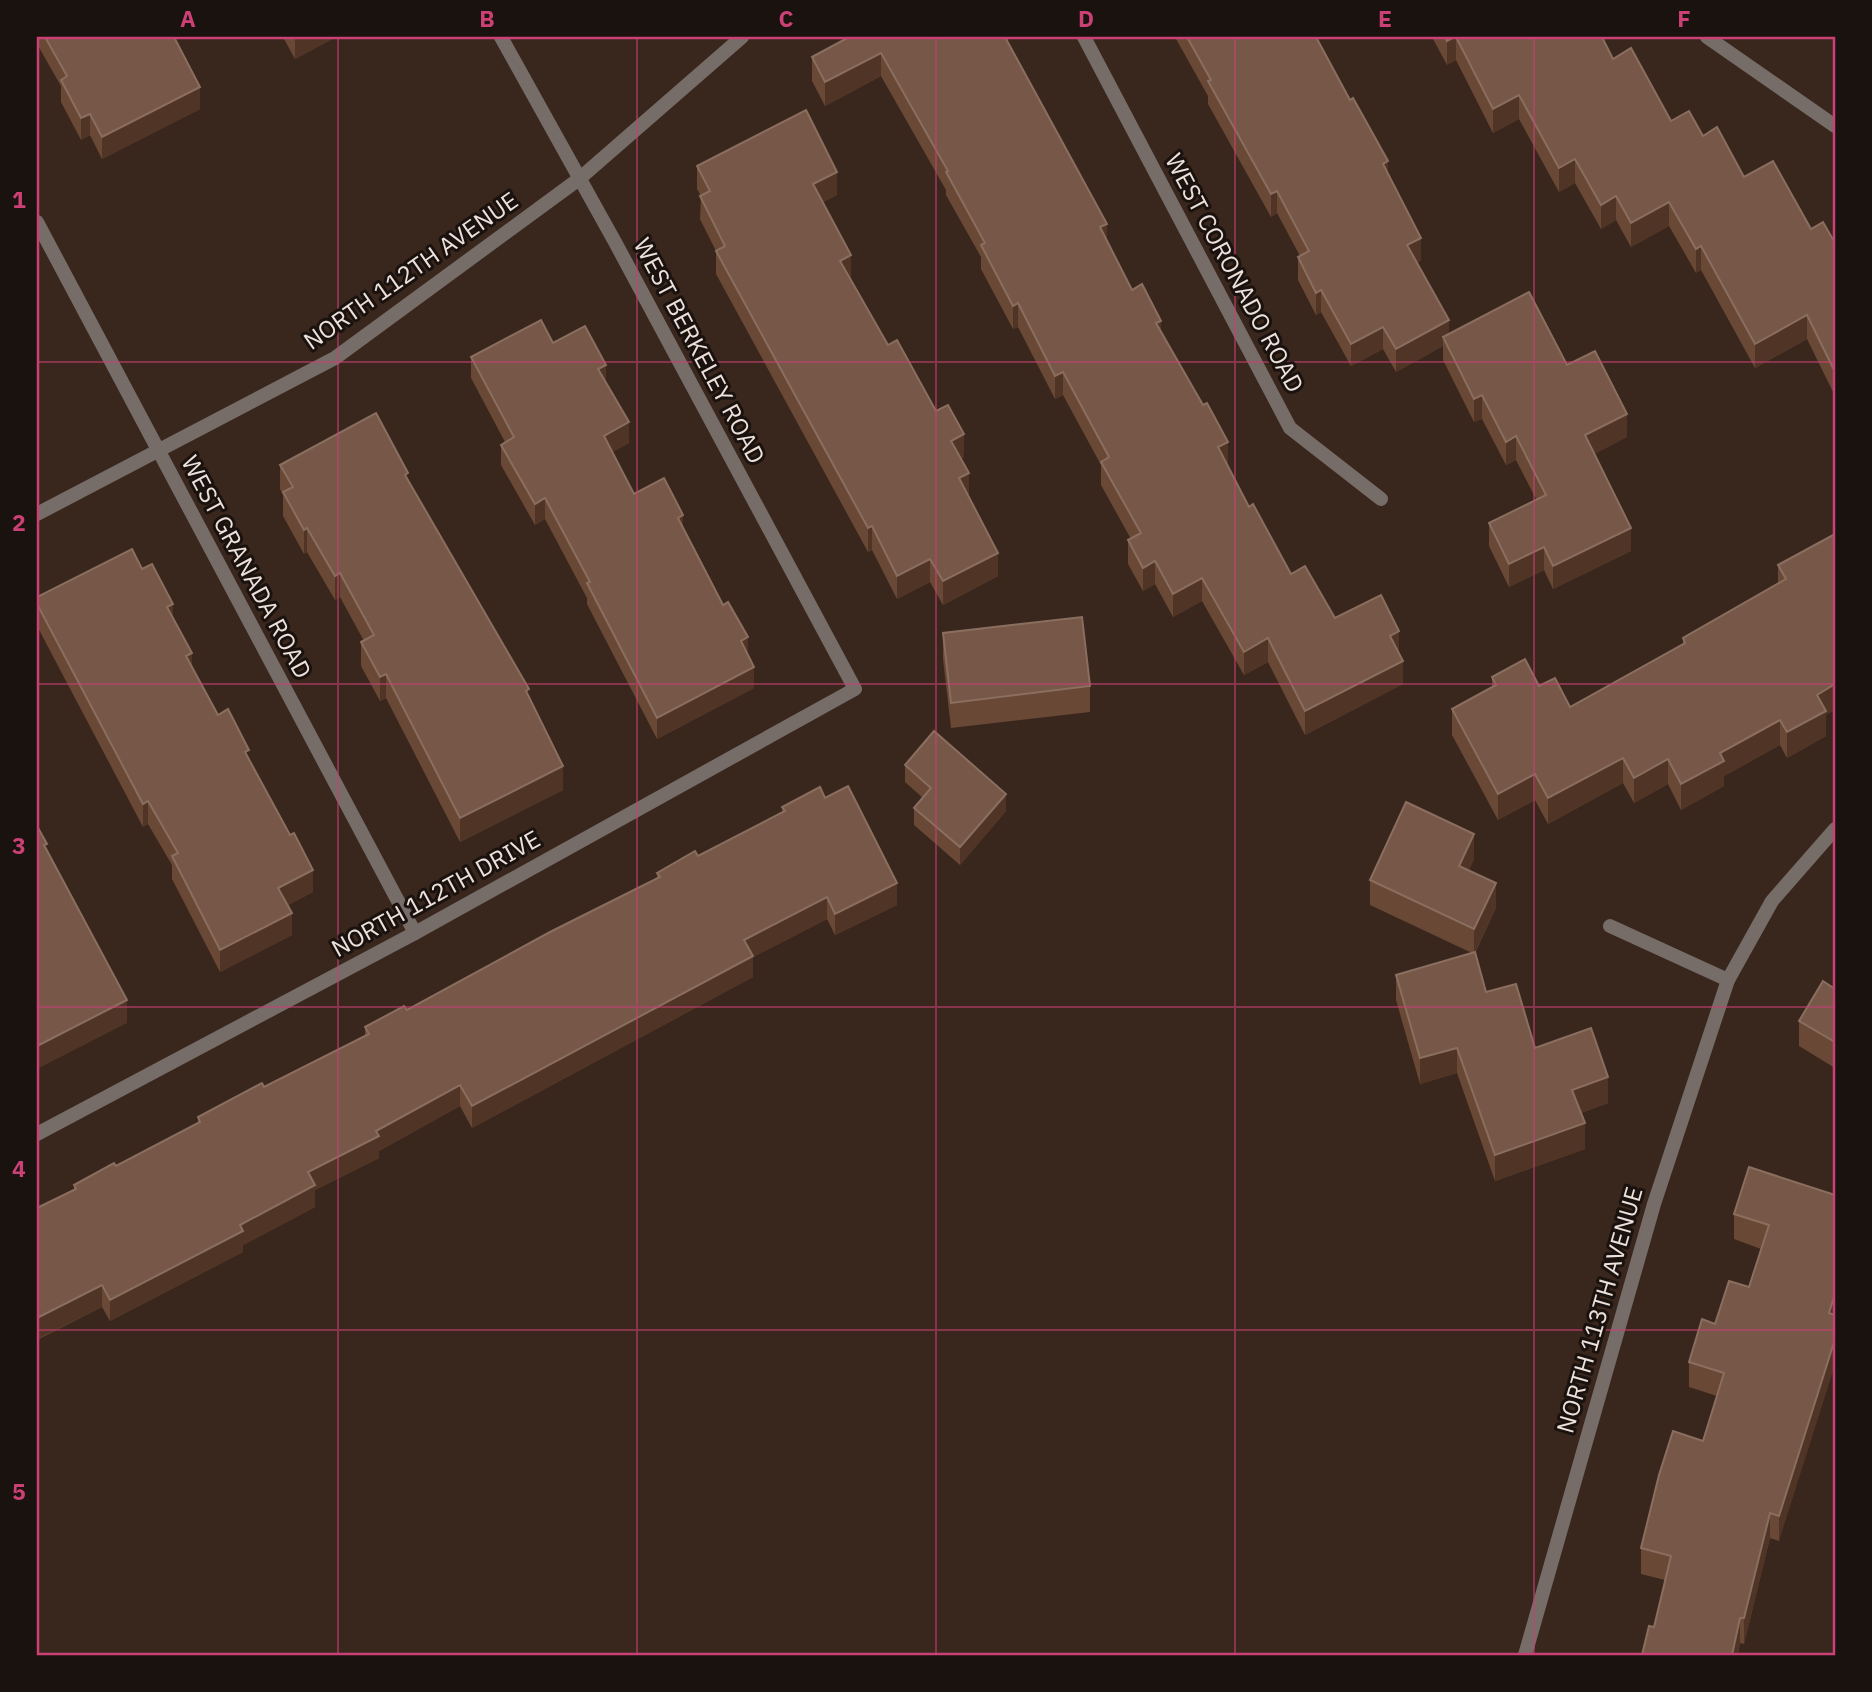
<svg xmlns="http://www.w3.org/2000/svg" width="1872" height="1692" font-family="'IBM Plex Sans',sans-serif">
<style>
.lines{fill:none;stroke-linecap:round;stroke-linejoin:round}
.minor{stroke:#766c68;stroke-width:14}
.tertiary{stroke:#766c68;stroke-width:14}
.wall{fill:#694836}
.shaded-wall{fill:#503425}
.building{fill:#775848;stroke:#8a6e5f;stroke-width:2}
.grid{fill:none;stroke:#cb4075;stroke-width:2;stroke-opacity:0.55}
.labels{text-anchor:middle;stroke-width:6;stroke-linejoin:round;paint-order:stroke}
.street-label{font-size:24px;fill:#eee1db;stroke:#1a120e}
.neatline{fill:none;stroke:#cb4075;stroke-width:2.5}
.grid-label{font-size:23px;text-anchor:middle;font-weight:bold;fill:#cb4075}
</style>
<rect width="100%" height="100%" fill="#39271d"/>
<g class="lines">
<g class="minor">
<path d="M1084,37L1290,428L1381,499"/>
<path d="M1707,37L1835,126"/>
<path d="M37,222L415,933"/>
<path d="M1610,926L1728,980"/>
<path d="M37,1134L415,933L855,689L615,242L501,37"/>
<path d="M1525,1655L1654,1204L1728,980L1772,901L1835,829"/>
</g>
<path class="tertiary" d="M37,514L335,358L579,179L742,37"/>
</g>
<g class="wall">
<path d="M37,37H174L200,109L102,159L90,135L81,140L61,102V86L37,44Z"/>
<path d="M283,37H336L295,59Z"/>
<path d="M1008,37V42L1132,290L1161,332L1227,465L1249,507L1291,574L1335,618L1399,653L1403,684L1305,735L1268,662L1244,675L1202,601L1173,617L1155,584L1143,591L1128,564V540L1131,539L1101,485V465L1063,395L1055,399L1018,327L1013,329L981,269V257L946,195V190L881,76L825,106L812,81V57Z"/>
<path d="M1175,37H1316L1388,173L1421,260L1417,263L1449,334L1567,365L1627,437L1594,454L1631,551L1553,589L1544,570L1509,587L1489,546V523L1536,499L1516,460L1506,465L1482,419L1474,422L1443,360V346L1396,372L1383,349L1351,366L1321,312L1316,315L1298,280V257L1300,256L1277,213L1271,217L1208,104V96Z"/>
<path d="M1432,37H1602L1613,59L1671,121L1703,136L1744,177L1811,229L1835,243V396L1807,339L1755,368L1701,270L1696,273L1669,226L1631,247L1616,220L1601,229L1575,183L1559,192L1519,119L1493,133L1456,60L1447,65Z"/>
<path d="M697,166L837,195L823,202L851,278H850L888,345L936,411L964,457L961,459L969,496L998,576L943,605L930,582L897,599L872,550L868,552L716,274V251L700,219L701,196L697,189Z"/>
<path d="M553,343L606,382L629,443L612,452L634,494L683,528L748,654L754,688L657,739L587,604V598L545,519L535,525L501,465V445L505,442L471,378V357Z"/>
<path d="M280,465L408,480L529,698L563,790L460,842L386,698L380,701L361,666V642L364,641L340,597L335,600L307,552L304,554L283,516V495L280,489Z"/>
<path d="M1835,534L1826,715V736L1787,758L1780,745L1724,776V786L1681,810L1668,784L1634,803L1623,783L1548,824L1535,800L1498,820L1452,735V709L1492,687V677L1539,686L1570,707L1683,644V638L1778,584V565Z"/>
<path d="M142,569L173,618L192,667L218,715L249,760L313,892L288,905L292,935L220,972L172,879V865L148,824L143,827L37,626V597Z"/>
<path d="M943,633L1090,686V712L951,728L943,659Z"/>
<path d="M905,765L1006,811L960,865L914,825V808L923,798L905,782Z"/>
<path d="M825,798L897,905L835,935L827,919L753,957V977L472,1128L460,1106L379,1151V1158L315,1190V1207L243,1245V1252L110,1321L102,1307L37,1340V1208L74,1190V1185L116,1166L198,1123V1117L264,1087L365,1036V1027L407,1010L657,879V873L698,856L782,813V807Z"/>
<path d="M1474,859L1469,870L1496,908L1475,953L1486,992L1535,1048L1608,1103L1581,1113L1585,1149L1495,1181L1457,1073L1420,1084L1396,1000V975L1472,953L1370,905V880Z"/>
<path d="M1835,989V1068L1799,1046V1021Z"/>
<path d="M1835,1195L1779,1541L1770,1538L1744,1644L1740,1643L1738,1655H1642L1654,1627L1665,1580L1641,1574V1548L1703,1441L1717,1396L1689,1387V1362L1715,1324L1749,1287L1761,1249L1734,1239V1214Z"/>
</g>
<g class="shaded-wall">
<path d="M295,37H336L295,59Z"/>
<path d="M1454,37H1456V60L1447,65V41Z"/>
<path d="M881,53V76L825,106V82Z"/>
<path d="M200,87V109L102,159V137Z"/>
<path d="M1519,95V119L1493,133V109Z"/>
<path d="M90,114V135L81,140V118Z"/>
<path d="M1575,159V183L1559,192V168Z"/>
<path d="M1388,161V184L1383,164Z"/>
<path d="M837,172V195L813,207V184Z"/>
<path d="M1277,191V213L1271,217V194Z"/>
<path d="M1616,196V220L1601,229V205Z"/>
<path d="M1669,202V226L1631,247V223Z"/>
<path d="M1107,224V247L1100,227Z"/>
<path d="M1421,238V260L1407,268V245Z"/>
<path d="M1701,246V270L1696,273V249Z"/>
<path d="M851,255V278L840,284V261Z"/>
<path d="M1321,290V312L1316,315V293Z"/>
<path d="M1018,303V327L1013,329V306Z"/>
<path d="M1807,315V339L1755,368V344Z"/>
<path d="M1449,320V343L1443,337V346L1396,372V349Z"/>
<path d="M1161,321V344L1156,323Z"/>
<path d="M1383,327V349L1351,366V344Z"/>
<path d="M606,365V386L598,369Z"/>
<path d="M1063,372V395L1055,399V376Z"/>
<path d="M1482,395V419L1474,422V399Z"/>
<path d="M1627,414V437L1585,459V435Z"/>
<path d="M629,422V443L604,457V436Z"/>
<path d="M964,434V457L951,465V441Z"/>
<path d="M1516,436V460L1506,465V442Z"/>
<path d="M1228,442V465L1218,447Z"/>
<path d="M969,473V496L959,478Z"/>
<path d="M545,498V519L535,525V504Z"/>
<path d="M683,515V536L678,518Z"/>
<path d="M872,526V550L868,552V528Z"/>
<path d="M307,528V552L304,554V530Z"/>
<path d="M1631,528V551L1553,589V566Z"/>
<path d="M1544,547V570L1509,587V564Z"/>
<path d="M998,553V576L943,605V581Z"/>
<path d="M930,559V582L897,599V576Z"/>
<path d="M1155,561V584L1143,591V568Z"/>
<path d="M340,573V597L335,600V576Z"/>
<path d="M1202,578V601L1173,617V594Z"/>
<path d="M173,604V626L167,607Z"/>
<path d="M1399,631V654L1390,636Z"/>
<path d="M748,637V658L741,641Z"/>
<path d="M1268,638V662L1244,675V652Z"/>
<path d="M192,653V676L186,656Z"/>
<path d="M1403,661V684L1305,735V711Z"/>
<path d="M754,667V688L657,739V718Z"/>
<path d="M386,674V698L380,701V677Z"/>
<path d="M1835,684V710L1826,715V736L1787,758V732L1817,695Z"/>
<path d="M1780,720V745L1724,776V786L1681,810V784L1720,753Z"/>
<path d="M1623,758V783L1548,824V798Z"/>
<path d="M1668,759V784L1634,803V778Z"/>
<path d="M563,766V790L460,842V818Z"/>
<path d="M1535,774V800L1498,820V794Z"/>
<path d="M1006,794V811L960,865V847Z"/>
<path d="M148,801V824L143,827V804Z"/>
<path d="M1474,834V859L1459,891V866Z"/>
<path d="M313,870V892L278,910V888Z"/>
<path d="M897,883V905L835,935V914Z"/>
<path d="M1496,883V908L1474,954V929Z"/>
<path d="M827,897V919L753,957V977L472,1128V1106L744,940Z"/>
<path d="M292,913V935L220,972V950Z"/>
<path d="M127,1000V1023L37,1069V1046Z"/>
<path d="M1457,1048V1073L1420,1084V1058Z"/>
<path d="M1608,1077V1103L1572,1116V1090Z"/>
<path d="M460,1085V1106L379,1151V1158L315,1190V1207L243,1245V1252L110,1321V1300L240,1225L308,1172L376,1131Z"/>
<path d="M1585,1123V1149L1495,1181V1155Z"/>
<path d="M102,1285V1307L37,1339V1318Z"/>
<path d="M1835,1294V1319L1829,1313Z"/>
<path d="M1835,1339V1365L1779,1541V1516Z"/>
<path d="M1770,1513V1538L1744,1644V1618Z"/>
<path d="M1740,1618V1643L1738,1655H1732Z"/>
</g>
<g class="building">
<path d="M45,37H174L200,87L102,137L90,114L81,118L61,80L67,76Z"/>
<path d="M849,37H1005L1107,224L1100,227L1132,290L1142,284L1161,321L1156,323L1203,405L1207,403L1228,442L1218,447L1249,507L1253,504L1291,574L1305,566L1335,618L1381,595L1399,631L1390,636L1403,661L1305,711L1268,638L1244,652L1202,578L1173,594L1155,561L1143,568L1128,540L1141,533L1101,462L1109,457L1063,372L1055,376L1018,303L1013,306L981,245L985,243L946,172L948,171L881,53L825,82L812,57Z"/>
<path d="M1187,37H1316L1350,100L1353,98L1388,161L1383,164L1421,238L1407,245L1449,320L1396,349L1383,327L1351,344L1321,290L1316,293L1298,257L1309,251L1277,191L1271,194L1208,81L1211,80Z"/>
<path d="M1445,37H1454L1447,41Z"/>
<path d="M1456,37H1602L1613,59L1631,48L1671,121L1689,111L1703,136L1717,127L1744,177L1773,161L1811,229L1823,222L1835,243V372L1807,315L1755,344L1701,246L1696,249L1669,202L1631,223L1616,196L1601,205L1575,159L1559,168L1519,95L1493,109Z"/>
<path d="M806,110L837,172L813,184L851,255L840,261L888,345L897,340L936,411L948,405L964,434L951,441L969,473L959,478L998,553L943,581L930,559L897,576L872,526L868,528L716,251L725,246L700,196L710,191L697,166Z"/>
<path d="M1529,292L1567,365L1595,351L1627,414L1585,435L1631,528L1553,566L1544,547L1509,564L1489,523L1546,495L1516,436L1506,442L1482,395L1474,399L1443,337Z"/>
<path d="M541,320L553,343L585,326L606,365L598,369L629,422L604,436L634,494L664,478L683,515L678,518L723,605L728,602L748,637L741,641L754,667L657,718L587,583L590,582L545,498L535,504L501,445L514,437L471,357Z"/>
<path d="M376,413L408,473L405,475L529,689L526,691L563,766L460,818L386,674L380,677L361,642L374,635L340,573L335,576L307,528L304,530L283,492L293,487L280,465Z"/>
<path d="M1835,534V684L1817,695L1826,711L1787,732L1780,720L1720,753L1724,761L1681,784L1668,759L1634,778L1623,758L1548,798L1535,774L1498,794L1452,709L1496,685L1492,677L1525,659L1539,686L1555,678L1570,707L1685,643L1683,638L1786,579L1778,565Z"/>
<path d="M132,549L142,569L152,564L173,604L167,607L192,653L186,656L218,715L228,709L249,750L245,752L290,835L294,833L313,870L278,888L292,913L220,950L172,856L178,853L148,801L143,804L37,604V597Z"/>
<path d="M1082,617L1090,686L951,703L943,633Z"/>
<path d="M934,731L1006,794L960,847L914,808L931,788L905,765Z"/>
<path d="M848,786L897,883L835,914L827,897L744,940L753,956L472,1106L460,1085L376,1131L379,1136L308,1172L315,1185L240,1225L243,1231L110,1300L102,1285L37,1318V1208L76,1189L74,1185L114,1163L116,1166L200,1122L198,1117L262,1083L264,1087L369,1034L365,1027L404,1006L407,1010L550,932L660,877L657,873L695,851L698,856L785,811L782,807L820,787L825,798Z"/>
<path d="M1406,802L1474,834L1459,866L1496,883L1474,929L1370,880Z"/>
<path d="M37,826L47,844L44,845L127,1000L37,1046Z"/>
<path d="M1475,952L1486,992L1516,984L1535,1048L1591,1028L1608,1077L1572,1090L1585,1123L1495,1155L1457,1048L1420,1058L1396,975Z"/>
<path d="M1823,981L1835,989V1042L1799,1021Z"/>
<path d="M1749,1167L1835,1195V1294L1829,1313L1835,1315V1339L1779,1516L1770,1513L1744,1618H1740L1732,1655H1642L1649,1626L1654,1627L1671,1556L1641,1548L1659,1475L1673,1431L1703,1441L1724,1373L1689,1362L1702,1319L1715,1324L1729,1281L1749,1287L1769,1225L1734,1214Z"/>
</g>
<path class="grid" d="M338,37V1655M637,37V1655M936,37V1655M1235,37V1655M1534,37V1655M37,362H1835M37,684H1835M37,1007H1835M37,1330H1835"/>
<g class="labels">
<g class="street-label">
<text transform="translate(411 271) rotate(-35)" y="8">NORTH 112TH AVENUE</text>
<text transform="translate(1234 273) rotate(62)" y="8">WEST CORONADO ROAD</text>
<text transform="translate(699 351) rotate(62)" y="8">WEST BERKELEY ROAD</text>
<text transform="translate(246 567) rotate(62)" y="8">WEST GRANADA ROAD</text>
<text transform="translate(436 894) rotate(-29)" y="8">NORTH 112TH DRIVE</text>
<text transform="translate(1600 1310) rotate(-74)" y="8">NORTH 113TH AVENUE</text>
</g>
</g>
<rect width="1872" height="1692" fill="none" stroke="#1a120e" stroke-width="77"/>
<rect x="38" y="38" width="1796" height="1616" class="neatline"/>
<g class="grid-label">
<text x="188" y="27">A</text>
<text x="487" y="27">B</text>
<text x="786" y="27">C</text>
<text x="1086" y="27">D</text>
<text x="1385" y="27">E</text>
<text x="1684" y="27">F</text>
<text x="19" y="208">1</text>
<text x="19" y="531">2</text>
<text x="19" y="854">3</text>
<text x="19" y="1177">4</text>
<text x="19" y="1500">5</text>
</g>
</svg>
